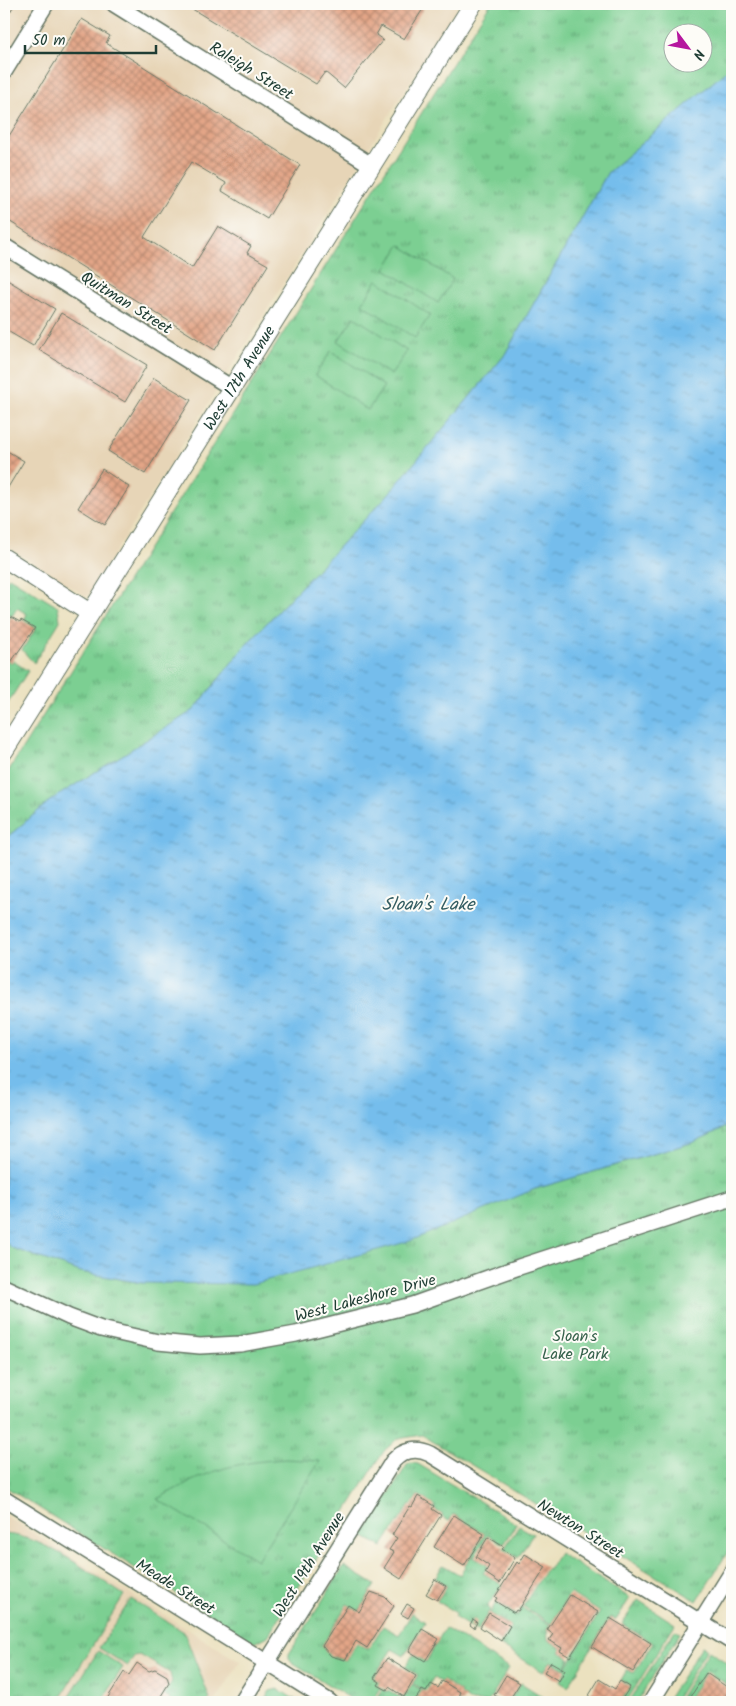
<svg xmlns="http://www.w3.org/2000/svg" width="736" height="1706" font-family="Kalam,sans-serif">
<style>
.built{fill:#e7d5b7}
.grass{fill:url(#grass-tufts);stroke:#4d8663;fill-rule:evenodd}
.garden{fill:#7bcf92;stroke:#4d8663}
.water{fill:url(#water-ripples);stroke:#4a7d90}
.building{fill:url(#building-cross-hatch)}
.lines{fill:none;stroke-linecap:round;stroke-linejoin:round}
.minor-casing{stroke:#667665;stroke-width:18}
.tertiary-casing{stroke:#667665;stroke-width:20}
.minor{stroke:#fff;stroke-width:15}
.tertiary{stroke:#fff;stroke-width:18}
.labels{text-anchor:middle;stroke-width:4;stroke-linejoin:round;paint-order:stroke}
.street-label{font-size:16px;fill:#1f3d34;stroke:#fdfcf7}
.park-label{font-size:16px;fill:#36624c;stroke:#fdfcf7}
.water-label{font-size:18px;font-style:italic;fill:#345d62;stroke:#fdfcf7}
</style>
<defs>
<pattern id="grass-tufts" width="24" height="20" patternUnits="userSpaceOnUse" patternTransform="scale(1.25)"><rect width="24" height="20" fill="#7bcf92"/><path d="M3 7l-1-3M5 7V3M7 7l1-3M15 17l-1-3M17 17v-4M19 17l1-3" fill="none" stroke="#64a978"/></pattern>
<pattern id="water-ripples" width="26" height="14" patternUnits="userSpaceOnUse" patternTransform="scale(1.25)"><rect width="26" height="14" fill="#74bdec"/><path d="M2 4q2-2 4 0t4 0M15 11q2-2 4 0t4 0" fill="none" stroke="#5f9bc0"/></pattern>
<pattern id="building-cross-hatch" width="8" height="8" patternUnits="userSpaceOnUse" patternTransform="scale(1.25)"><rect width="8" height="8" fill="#e3a587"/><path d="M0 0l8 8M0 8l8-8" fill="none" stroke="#b7886f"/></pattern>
</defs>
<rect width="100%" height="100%" fill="#fdfcf7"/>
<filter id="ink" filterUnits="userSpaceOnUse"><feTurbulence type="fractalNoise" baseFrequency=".02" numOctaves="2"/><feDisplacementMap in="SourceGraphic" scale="10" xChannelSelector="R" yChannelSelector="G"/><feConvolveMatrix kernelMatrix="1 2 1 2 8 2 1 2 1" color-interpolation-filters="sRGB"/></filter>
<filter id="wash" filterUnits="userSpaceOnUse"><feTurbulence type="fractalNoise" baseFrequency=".0096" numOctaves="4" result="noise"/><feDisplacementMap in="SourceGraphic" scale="20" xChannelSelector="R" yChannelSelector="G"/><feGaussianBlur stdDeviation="1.12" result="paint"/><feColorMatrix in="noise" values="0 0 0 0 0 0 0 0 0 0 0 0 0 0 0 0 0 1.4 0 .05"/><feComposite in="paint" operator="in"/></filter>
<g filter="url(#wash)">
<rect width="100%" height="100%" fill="#ebe1bf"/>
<g class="built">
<path d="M4,4H459L87,597L4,545Z"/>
<path d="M4,1515L240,1662L215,1702H4Z"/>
</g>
<g class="grass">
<path d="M490,4H732V66L608,172L504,356L386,497L245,646L194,710L51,800L4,840V778ZM674,32H704V62H674Z"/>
<path d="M9,577L58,607L60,621L34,663L22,650L36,628L24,620L27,614L17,608L12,616L10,615L4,626V585Z"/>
<path d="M4,658L11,663L13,661L28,671L6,706L4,704Z"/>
<path d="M732,1124V1545L697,1601L422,1435L397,1439L384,1451L268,1636L255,1643L4,1486V1241L12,1248L81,1272L142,1283L535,1189L694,1142Z"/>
<path d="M411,1463L418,1464L517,1524L504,1544L488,1535L474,1557L472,1555L485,1534L453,1514L449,1521L442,1517L443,1515L434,1509L436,1506L418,1495L411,1505L410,1504L382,1547L363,1536L407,1465Z"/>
<path d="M519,1526L533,1534L518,1558L504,1549Z"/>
<path d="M4,1534C44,1536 90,1573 124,1595L58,1702H4Z"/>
<path d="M559,1553L630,1598L616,1620L610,1617L568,1687L560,1682L567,1670L565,1669L600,1612L570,1593L551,1624L523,1606L547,1568L549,1569Z"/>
<path d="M471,1556L488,1566L483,1573L502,1585L487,1607L490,1610L477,1631L454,1617L456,1613L437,1601L447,1586L435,1578L443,1565L460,1575Z"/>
<path d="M344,1566L375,1585L359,1611L347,1604L322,1646L331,1657L346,1660L357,1643L368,1650L383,1626L399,1635L412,1613L425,1622L404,1656L392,1649L373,1678L379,1682L377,1686L381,1688L372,1702H356L292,1662L289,1658V1654Z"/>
<path d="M131,1599L184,1632L210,1699L207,1702H168L170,1699L164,1695L172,1682L170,1673L140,1655L134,1656L128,1666L99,1648Z"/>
<path d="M638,1600L675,1624L626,1702H621L631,1686L621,1680L627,1670L634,1673L653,1643L622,1624Z"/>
<path d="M496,1603L517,1616L522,1608L550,1625L547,1630L548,1640L561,1648L559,1652L570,1658L564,1669L551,1661L543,1672L500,1645L512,1627L490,1613Z"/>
<path d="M445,1628L509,1668L488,1702H472L460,1694L461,1692L443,1680L441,1682L434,1677L425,1691L413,1683L418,1675L405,1667L413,1655L426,1662Z"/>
<path d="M675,1630L680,1633L637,1702H629Z"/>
<path d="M702,1646L707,1649L674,1702H666Z"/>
<path d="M98,1651L123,1667L101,1702H66Z"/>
<path d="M709,1651L732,1666V1684L731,1687L706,1671L687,1701L680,1697Z"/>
<path d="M521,1683L551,1702H509Z"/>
<path d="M412,1684L421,1690L414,1701L415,1702H375L383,1689L387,1692L388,1690L403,1699Z"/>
<path d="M278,1689L299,1702H263L270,1691Z"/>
</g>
<g class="garden">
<path d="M400,245L453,279L438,303L385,269Z"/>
<path d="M377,280L430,315L415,338L362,304Z"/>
<path d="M354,317L407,351L391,375L338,341Z"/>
<path d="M331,351L384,386L368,410L315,375Z"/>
<path d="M285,1459L320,1461L257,1560L157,1499C176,1489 195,1478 216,1471C238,1463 262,1461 285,1459Z"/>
</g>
<path class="water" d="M732,66V1124L694,1142L535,1189L410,1241L253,1284L142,1283L81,1272L12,1248L4,1241V840L51,800L194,710L245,646L386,497L504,356L608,172Z"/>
<g id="blocks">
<g class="building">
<path d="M4,4H15L4,21Z"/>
<path d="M184,4H426L404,39L381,26L376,35L383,40L344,88L325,72L316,84Z"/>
<path d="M82,19L110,36L106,43L300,165L267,219L222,191L226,183L191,162L144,237L192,268L218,226L251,246L247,253L268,265L215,350L4,218V144Z"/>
<path d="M4,278L55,309L33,346L4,329Z"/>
<path d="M61,313L147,365L125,402L39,350Z"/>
<path d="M154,378L191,400L145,474L108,451Z"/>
<path d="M4,449L24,461L4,494Z"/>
<path d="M102,469L129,487L105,525L78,508Z"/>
<path d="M11,617L20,622L21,620L35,628L11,662L4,657V629Z"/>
<path d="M418,1496L434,1506L432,1509L441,1515L401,1579L384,1568L394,1552L389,1550L397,1538L392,1535L410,1506L412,1507Z"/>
<path d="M454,1515L484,1534L464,1566L434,1547Z"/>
<path d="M488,1537L504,1547L502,1549L515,1558L500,1583L485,1573L489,1566L476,1557Z"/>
<path d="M525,1554L546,1567L518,1611L516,1610L514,1613L495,1601L497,1598L495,1597L517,1562L519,1564Z"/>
<path d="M435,1579L446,1586L437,1600L426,1594Z"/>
<path d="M371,1592L385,1597L394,1606L367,1648L356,1641L345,1660L331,1656L322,1646L348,1605L359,1612Z"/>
<path d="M570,1595L598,1612L570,1657L560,1651L562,1648L549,1640L553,1634L547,1630Z"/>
<path d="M407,1604L414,1608L408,1618L401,1614Z"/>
<path d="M489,1613L510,1626L501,1641L480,1627Z"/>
<path d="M610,1618L651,1643L633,1672L592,1647Z"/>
<path d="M473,1619L477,1622L474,1628L470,1625Z"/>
<path d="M422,1629L439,1639L425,1661L409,1651Z"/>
<path d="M387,1658L416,1676L404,1697L389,1687L387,1690L378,1685L380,1682L374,1678Z"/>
<path d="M551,1662L565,1670L559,1681L544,1672Z"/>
<path d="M137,1663L149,1671L155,1669L167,1676L169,1683L161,1696L167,1700L165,1702H105L124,1672L129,1675Z"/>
<path d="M706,1673L730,1689L722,1702H687Z"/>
<path d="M506,1675L520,1683L508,1702L494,1695Z"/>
<path d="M599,1679L615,1689L620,1681L630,1687L620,1702H596L588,1697Z"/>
<path d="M442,1681L460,1692L459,1694L465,1698L462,1702H418L415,1700L422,1690L426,1692L431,1684L438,1688Z"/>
</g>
</g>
</g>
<g filter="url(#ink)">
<use href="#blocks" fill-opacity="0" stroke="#667665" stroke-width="1"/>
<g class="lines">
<defs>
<g id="minor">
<path d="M114,4L371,165"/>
<path d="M4,72L46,4"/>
<path d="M4,246L232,388"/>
<path d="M4,1287L69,1317L101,1329L158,1342L200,1346L240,1344L296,1334L412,1305L519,1267L732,1198"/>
<path d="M4,1499L330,1702"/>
<path d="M242,1702L393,1461C403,1450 416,1447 430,1454L732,1642"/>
<path d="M651,1702L732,1572"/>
</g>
<g id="tertiary">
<path d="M4,558L90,613"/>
<path id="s1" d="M4,751L473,4"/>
</g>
</defs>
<use href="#minor" class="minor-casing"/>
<use href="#tertiary" class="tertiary-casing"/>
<use href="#minor" class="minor"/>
<use href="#tertiary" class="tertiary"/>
</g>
</g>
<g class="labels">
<g class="street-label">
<text transform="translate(252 70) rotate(32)" y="6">Raleigh Street</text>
<text transform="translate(127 302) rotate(32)" y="6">Quitman Street</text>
<text dy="6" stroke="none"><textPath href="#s1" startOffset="441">West 17th Avenue</textPath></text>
<text transform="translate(365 1297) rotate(-15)" y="6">West Lakeshore Drive</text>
<text transform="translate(581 1528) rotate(32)" y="6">Newton Street</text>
<text transform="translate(308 1564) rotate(-58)" y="6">West 19th Avenue</text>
<text transform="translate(176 1586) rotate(32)" y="6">Meade Street</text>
</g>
<g class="park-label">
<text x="575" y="1341">Sloan's<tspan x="575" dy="18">Lake Park</tspan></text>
</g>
<g class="water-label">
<text x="428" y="910">Sloan's Lake</text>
</g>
</g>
<rect width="736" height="1706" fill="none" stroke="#fdfcf7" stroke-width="20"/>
<g transform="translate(688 48) rotate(122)"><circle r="24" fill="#fdfcf7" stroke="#a4b0a9"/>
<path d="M0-4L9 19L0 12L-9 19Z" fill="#b5179e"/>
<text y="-8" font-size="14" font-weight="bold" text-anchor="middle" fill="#1f3d34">N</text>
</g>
<path d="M25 45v8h131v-8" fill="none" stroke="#1f3d34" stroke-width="2.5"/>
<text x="32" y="45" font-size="15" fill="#1f3d34" stroke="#fdfcf7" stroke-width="4" paint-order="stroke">50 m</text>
</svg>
